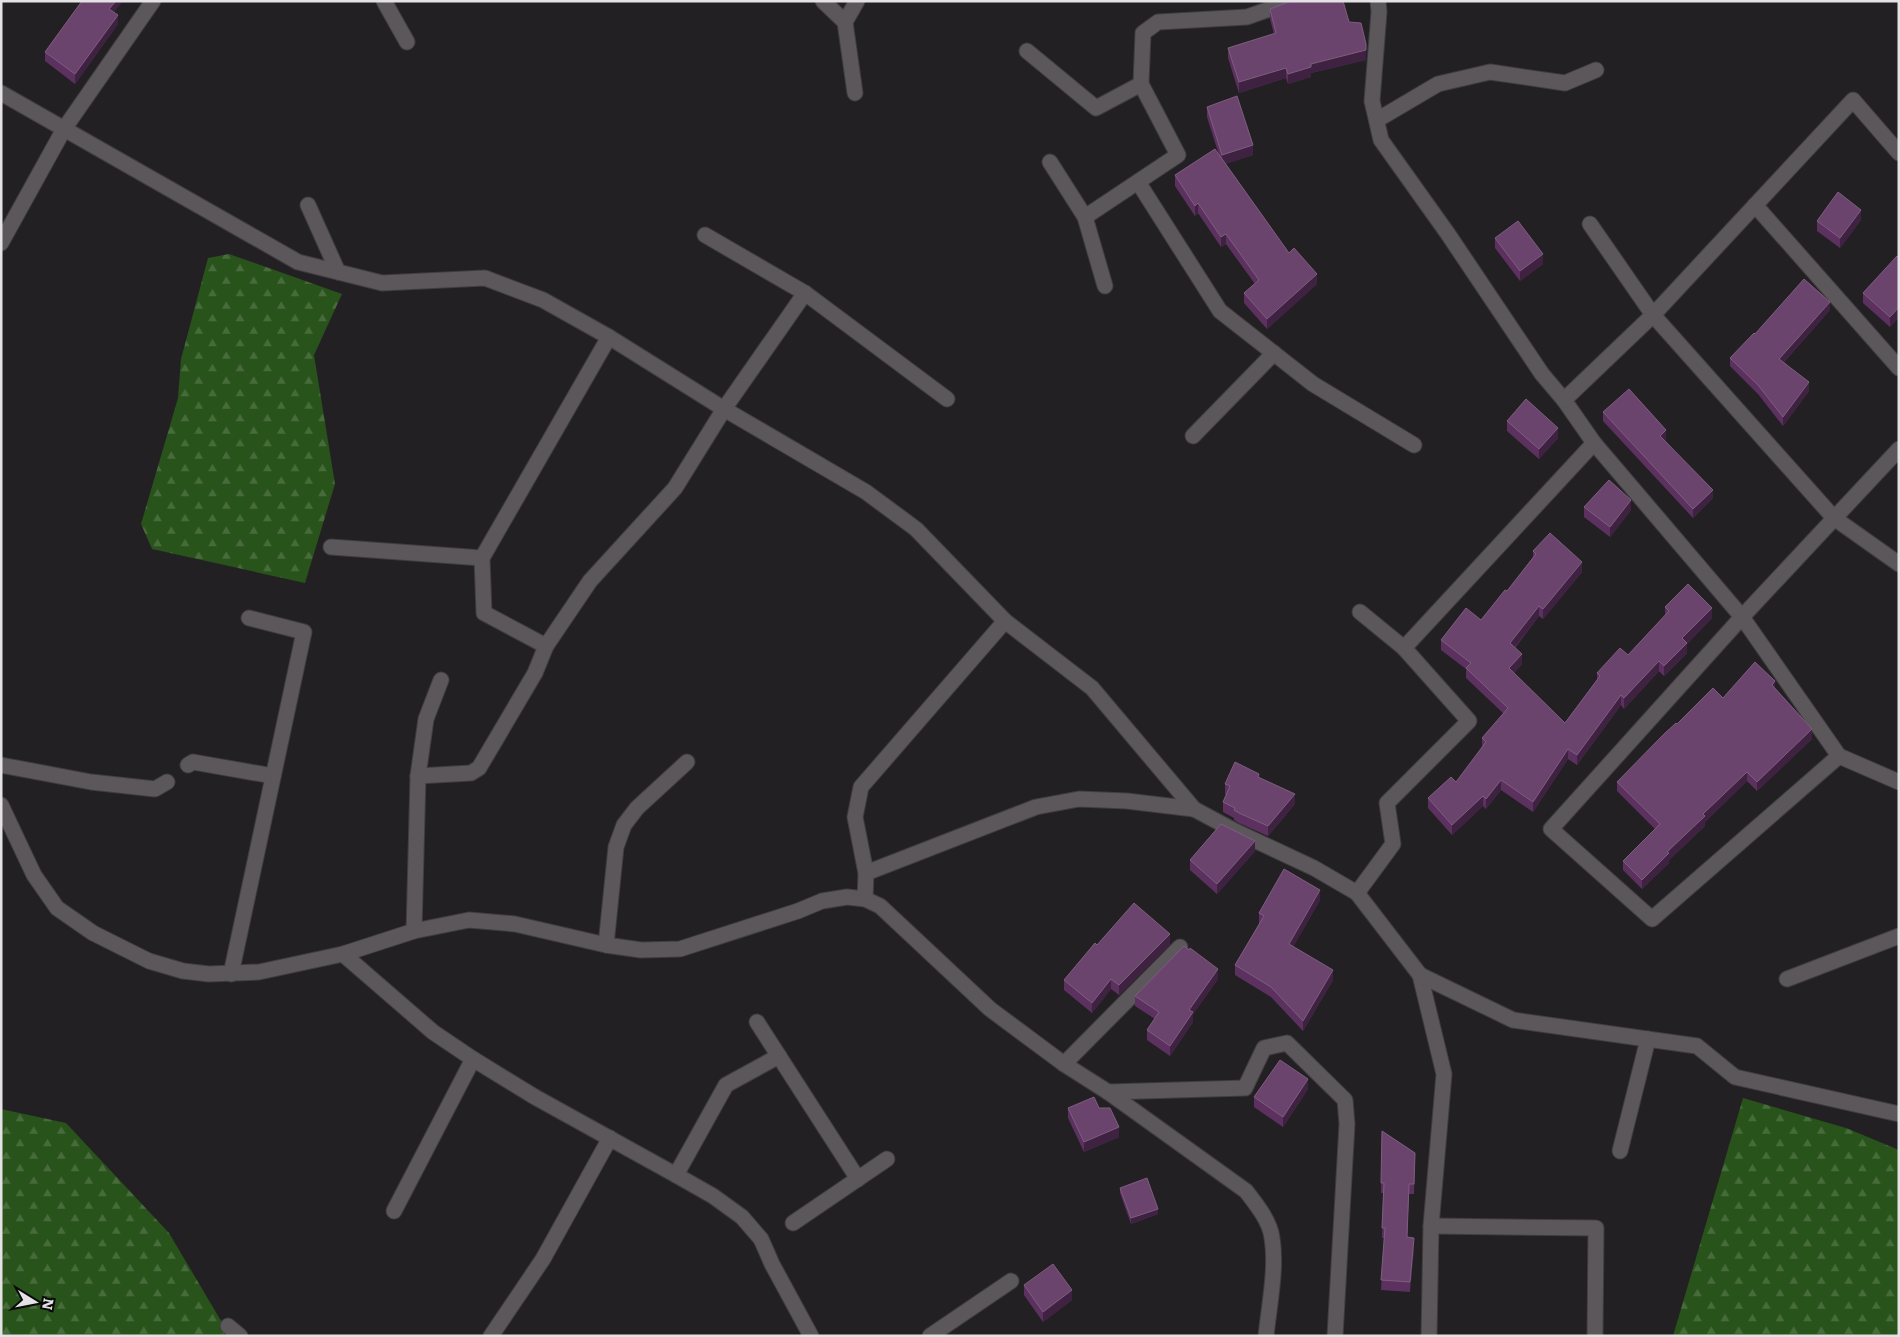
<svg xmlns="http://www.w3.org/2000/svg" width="1900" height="1337" font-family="Literata,serif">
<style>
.forest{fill:url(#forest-firs)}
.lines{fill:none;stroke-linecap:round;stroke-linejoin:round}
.minor-casing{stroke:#403d40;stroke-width:17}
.minor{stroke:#5b575b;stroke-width:15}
.wall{fill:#5c315f}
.shaded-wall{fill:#3f2241}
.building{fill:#6b446d;stroke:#7e5d80}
</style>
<defs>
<pattern id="forest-firs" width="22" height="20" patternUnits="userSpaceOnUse" patternTransform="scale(1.25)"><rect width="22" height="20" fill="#28531a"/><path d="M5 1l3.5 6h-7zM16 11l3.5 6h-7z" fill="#476b3b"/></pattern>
</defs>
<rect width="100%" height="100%" fill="#232023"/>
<g class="forest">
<path d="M229,254L342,294L314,355L335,484L305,583L152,549L141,524L178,398L181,359L208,258Z"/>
<path d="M1743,1098L1846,1128L1899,1150V1336H1673Z"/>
<path d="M1,1109L66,1123L169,1233L230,1336H1Z"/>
</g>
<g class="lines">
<defs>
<g id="minor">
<path d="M384,1L407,42"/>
<path d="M823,1L845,22"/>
<path d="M1378,1L1379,12L1372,101L1381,140L1448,234L1542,374L1564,400L1594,443L1742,617L1839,756L1899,782"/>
<path d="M1027,51L1096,108L1141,84"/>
<path d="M1,93L298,262L382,283L485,278L543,300L609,337L724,409L866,492L916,529L1005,621L1092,688L1194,809L1235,831L1314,868L1357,893"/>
<path d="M855,93L845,22L857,1"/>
<path d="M1377,120L1438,84L1490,72L1565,83L1596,70"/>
<path d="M1050,162L1085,217L1105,286"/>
<path d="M1138,182L1220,311L1313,384L1414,445"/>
<path d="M308,205L338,272"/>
<path d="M1755,205L1899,368"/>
<path d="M1085,217L1178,155L1141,84L1143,33L1158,22L1247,17L1292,1"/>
<path d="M1590,224L1653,315L1834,518L1899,564"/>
<path d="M705,235L805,293L947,399"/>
<path d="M1,243L64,129L153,1"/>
<path d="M1564,400L1653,315L1853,100L1899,153"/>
<path d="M1193,436L1274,353"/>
<path d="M331,547L482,558"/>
<path d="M1360,612L1404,648L1469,721L1387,803L1393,844L1357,893L1420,975L1444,1074L1431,1226L1429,1336"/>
<path d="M546,646L484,613L482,558L609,337"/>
<path d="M1404,648L1594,443"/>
<path d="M1839,756L1652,919L1551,829L1742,617L1899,449"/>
<path d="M1,765L91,782L155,789L167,782"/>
<path d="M188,765L193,762L273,776"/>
<path d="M418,776L426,719L441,680"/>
<path d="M1,805L34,875L57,908L93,933L149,961L183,971L209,974L259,972L343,954L414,931L469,920L515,924L606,945L641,950L680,949L798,911L822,901L847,897L865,899L880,906L990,1009L1064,1064L1108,1092L1246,1191C1256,1204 1270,1221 1272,1238C1277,1268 1269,1306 1266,1336"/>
<path d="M866,873L1036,807L1079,799L1127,801L1194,809"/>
<path d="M865,899L866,873L855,817L861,787L1005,621"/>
<path d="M414,931L418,776L471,773L479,768L535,673L546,646L590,581L675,488L724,409L805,293"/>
<path d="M606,945L616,847L624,825L637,808L687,762"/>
<path d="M343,954L433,1032L473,1059L535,1097L676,1175L713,1196L742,1217L761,1239L772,1264L811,1336"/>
<path d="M231,974L304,632L249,618"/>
<path d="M1420,975L1513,1020L1697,1046L1735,1077L1899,1114"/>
<path d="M1787,979L1899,936"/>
<path d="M757,1022L858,1179"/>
<path d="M1064,1064L1180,947"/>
<path d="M1108,1092L1245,1088L1264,1048L1287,1043L1345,1100L1347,1124L1335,1336"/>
<path d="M1620,1151L1648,1039"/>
<path d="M676,1175L726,1085L779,1056"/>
<path d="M394,1211L473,1059"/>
<path d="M793,1223L887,1159"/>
<path d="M1431,1226L1596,1228L1595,1336"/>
<path d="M228,1326L240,1336"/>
<path d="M491,1336L543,1259L610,1138"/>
<path d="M930,1336L1011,1281"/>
</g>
</defs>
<use href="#minor" class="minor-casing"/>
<use href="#minor" class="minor"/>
</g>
<g class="wall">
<path d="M1270,9L1349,22L1366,54V60L1311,73V77L1288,84L1286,78L1239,93L1228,58V48L1274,34L1270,19Z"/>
<path d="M114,12L118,24L75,84L45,61V52Z"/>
<path d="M1207,107L1253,155L1225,164L1289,253L1317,284L1267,329L1244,303V293L1255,284L1226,244L1221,247L1198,213L1195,216L1175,186V175L1219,155L1207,117Z"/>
<path d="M1861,220L1840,248L1817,231V221Z"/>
<path d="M1495,238L1543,264L1520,281L1495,248Z"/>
<path d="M1899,257V317L1890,327L1863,303V293Z"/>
<path d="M1830,310L1784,362L1809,391L1783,426L1758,394L1730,366V358L1755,334Z"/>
<path d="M1603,412L1666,439L1665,440L1713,498L1693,518L1603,421Z"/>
<path d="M1507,421L1558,438L1539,459L1507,431Z"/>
<path d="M1584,507L1631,510L1610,537L1584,517Z"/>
<path d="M1533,551L1582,572L1543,619L1539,616L1515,648L1522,664L1514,673L1565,723L1597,680V673L1628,655L1665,616V607L1712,618L1687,644V653L1664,676L1659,671L1624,709L1621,705L1577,765L1568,759L1533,812L1501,790L1486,809L1483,806L1452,835L1428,808V798L1456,782L1482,747V738L1504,714L1466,678V669L1441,650V640L1481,620L1507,591L1533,557Z"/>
<path d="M1775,689L1812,739L1757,791L1747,781L1705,822V826L1669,860V863L1642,889L1623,870V861L1655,829L1617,791V782L1677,724L1723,698Z"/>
<path d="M1259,777L1295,804L1268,836L1239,823L1234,820V818L1223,812V802L1226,795L1225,794V784Z"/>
<path d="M1255,851L1217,894L1190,870V860Z"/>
<path d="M1320,900L1293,947L1333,980L1303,1031L1271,997L1235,975V965L1260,923H1259V913Z"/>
<path d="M1170,944L1119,995L1111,989L1092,1013L1064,990V980L1097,945Z"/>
<path d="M1218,979L1193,1014V1022L1170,1056L1147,1040V1030L1155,1019L1135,1006V996Z"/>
<path d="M1308,1089L1283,1127L1254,1107V1097Z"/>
<path d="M1068,1108H1099L1119,1137L1084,1152L1068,1118Z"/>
<path d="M1382,1131L1415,1153L1414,1194H1409L1407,1237L1414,1248L1410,1292L1381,1290L1384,1238H1382L1383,1193H1381Z"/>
<path d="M1120,1188L1158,1214L1131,1224L1120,1193Z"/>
<path d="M1024,1285L1072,1300L1043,1322L1024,1295Z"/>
</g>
<g class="shaded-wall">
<path d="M116,1H123L109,18V9Z"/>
<path d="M118,15V24L75,84V74Z"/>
<path d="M1366,44V60L1311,73V77L1288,84V74L1311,64Z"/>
<path d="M1286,68V78L1239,93V82Z"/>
<path d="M1253,145V155L1222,165V155Z"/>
<path d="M1198,203V213L1195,216V206Z"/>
<path d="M1861,210V220L1840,248V238Z"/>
<path d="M1226,234V244L1221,247V237Z"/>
<path d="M1543,254V264L1520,281V271Z"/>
<path d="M1317,274V284L1267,329V319Z"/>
<path d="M1830,302V310L1779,367V359Z"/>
<path d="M1899,307V317L1890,327V317Z"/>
<path d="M1809,382V391L1783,426V417Z"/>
<path d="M1558,428V438L1539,459V449Z"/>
<path d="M1666,430V439L1660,444V436Z"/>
<path d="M1713,490V498L1693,518V509Z"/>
<path d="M1631,500V510L1610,537V527Z"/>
<path d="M1582,562V572L1543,619V609Z"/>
<path d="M1539,606V616L1510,653V643Z"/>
<path d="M1712,608V618L1687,644V653L1664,676V666L1682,638Z"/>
<path d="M1522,654V664L1509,678V668Z"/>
<path d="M1659,661V671L1624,709V698Z"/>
<path d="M1775,681V690L1772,685Z"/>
<path d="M1621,695V705L1577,765V755Z"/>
<path d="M1812,729V739L1757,791V782Z"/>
<path d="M1568,749V759L1533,812V802Z"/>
<path d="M1747,772V781L1705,822V826L1669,860V863L1642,889V880L1703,814Z"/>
<path d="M1501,780V790L1486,809V799Z"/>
<path d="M1295,794V804L1268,836V826Z"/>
<path d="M1483,796V806L1452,835V825Z"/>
<path d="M1255,841V851L1217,894V884Z"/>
<path d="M1320,890V900L1289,954V944Z"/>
<path d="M1170,934V944L1119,995V985Z"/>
<path d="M1218,969V979L1193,1014V1022L1170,1056V1046L1189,1010Z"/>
<path d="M1333,970V980L1303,1031V1021Z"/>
<path d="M1111,979V989L1092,1013V1003Z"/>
<path d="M1308,1079V1089L1283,1127V1117Z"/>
<path d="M1119,1127V1137L1084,1152V1142Z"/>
<path d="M1158,1209V1214L1131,1224V1218Z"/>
<path d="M1414,1238V1248L1410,1292V1282Z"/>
<path d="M1072,1290V1300L1043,1322V1312Z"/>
</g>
<g class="building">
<path d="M82,1H116L109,9L118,15L75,74L45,52Z"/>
<path d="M1291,1H1343L1349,22L1361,23L1366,44V50L1311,64V67L1288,74L1286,68L1239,82L1228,48L1276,33L1270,9Z"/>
<path d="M1237,96L1253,145L1222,155L1207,107Z"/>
<path d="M1215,149L1289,253L1294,248L1317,274L1267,319L1244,293L1259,280L1226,234L1221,237L1198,203L1195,206L1175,175Z"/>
<path d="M1838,192L1861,210L1840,238L1817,221Z"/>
<path d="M1518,221L1543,254L1520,271L1495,238Z"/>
<path d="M1897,256L1899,257V307L1890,317L1863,293Z"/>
<path d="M1804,279L1830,302L1779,359L1809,382L1783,417L1758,385L1730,358L1754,333L1755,334Z"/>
<path d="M1629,389L1666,430L1660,436L1713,490L1693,509L1603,412Z"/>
<path d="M1526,399L1558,428L1539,449L1507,421Z"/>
<path d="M1609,480L1631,500L1610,527L1584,507Z"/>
<path d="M1550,533L1582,562L1543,609L1539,606L1510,643L1522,654L1509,668L1565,723L1600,676L1597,673L1620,648L1628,655L1669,611L1665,607L1688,584L1712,608L1682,638L1687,643L1664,666L1659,661L1624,698L1621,695L1577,755L1568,749L1533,802L1501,780L1486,799L1483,796L1452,825L1428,798L1451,777L1456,782L1486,742L1482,738L1508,708L1466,668L1471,663L1441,640L1466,608L1481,620L1505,590L1507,591L1536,554L1533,551Z"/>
<path d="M1755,662L1775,681L1772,685L1812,729L1757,782L1747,772L1703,814L1705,816L1667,852L1669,853L1642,880L1623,861L1660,824L1617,782L1664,734L1676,723L1677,724L1713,688L1723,698Z"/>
<path d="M1235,762L1259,774L1258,777L1295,794L1268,826L1239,813L1234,810L1235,808L1223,802L1230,786L1225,784Z"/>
<path d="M1221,824L1255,841L1217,884L1190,860Z"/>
<path d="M1284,869L1320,890L1289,944L1333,970L1303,1021L1271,987L1235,965L1264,916L1259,913Z"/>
<path d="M1134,903L1170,934L1119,985L1111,979L1092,1003L1064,980L1095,943L1097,945Z"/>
<path d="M1184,946L1189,950L1190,948L1218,969L1189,1010L1193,1012L1170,1046L1147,1030L1159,1012L1135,996Z"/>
<path d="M1280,1060L1308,1079L1283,1117L1254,1097Z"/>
<path d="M1094,1097L1099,1108H1110L1119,1127L1084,1142L1068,1108Z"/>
<path d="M1382,1131L1415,1153L1414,1184H1409L1407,1237L1414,1238L1410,1282L1381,1280L1385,1228H1382L1384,1183H1381Z"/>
<path d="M1147,1178L1158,1209L1131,1218L1120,1188Z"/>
<path d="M1053,1264L1072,1290L1043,1312L1024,1285Z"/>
</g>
<rect width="1900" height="1337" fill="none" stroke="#e4e2e4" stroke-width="5"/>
<g transform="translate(35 1302) rotate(100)" stroke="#0b0a0b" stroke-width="4" paint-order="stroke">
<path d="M0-4L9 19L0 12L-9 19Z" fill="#e4e2e4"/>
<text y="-8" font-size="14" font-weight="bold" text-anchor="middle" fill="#e4e2e4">N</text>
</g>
</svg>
